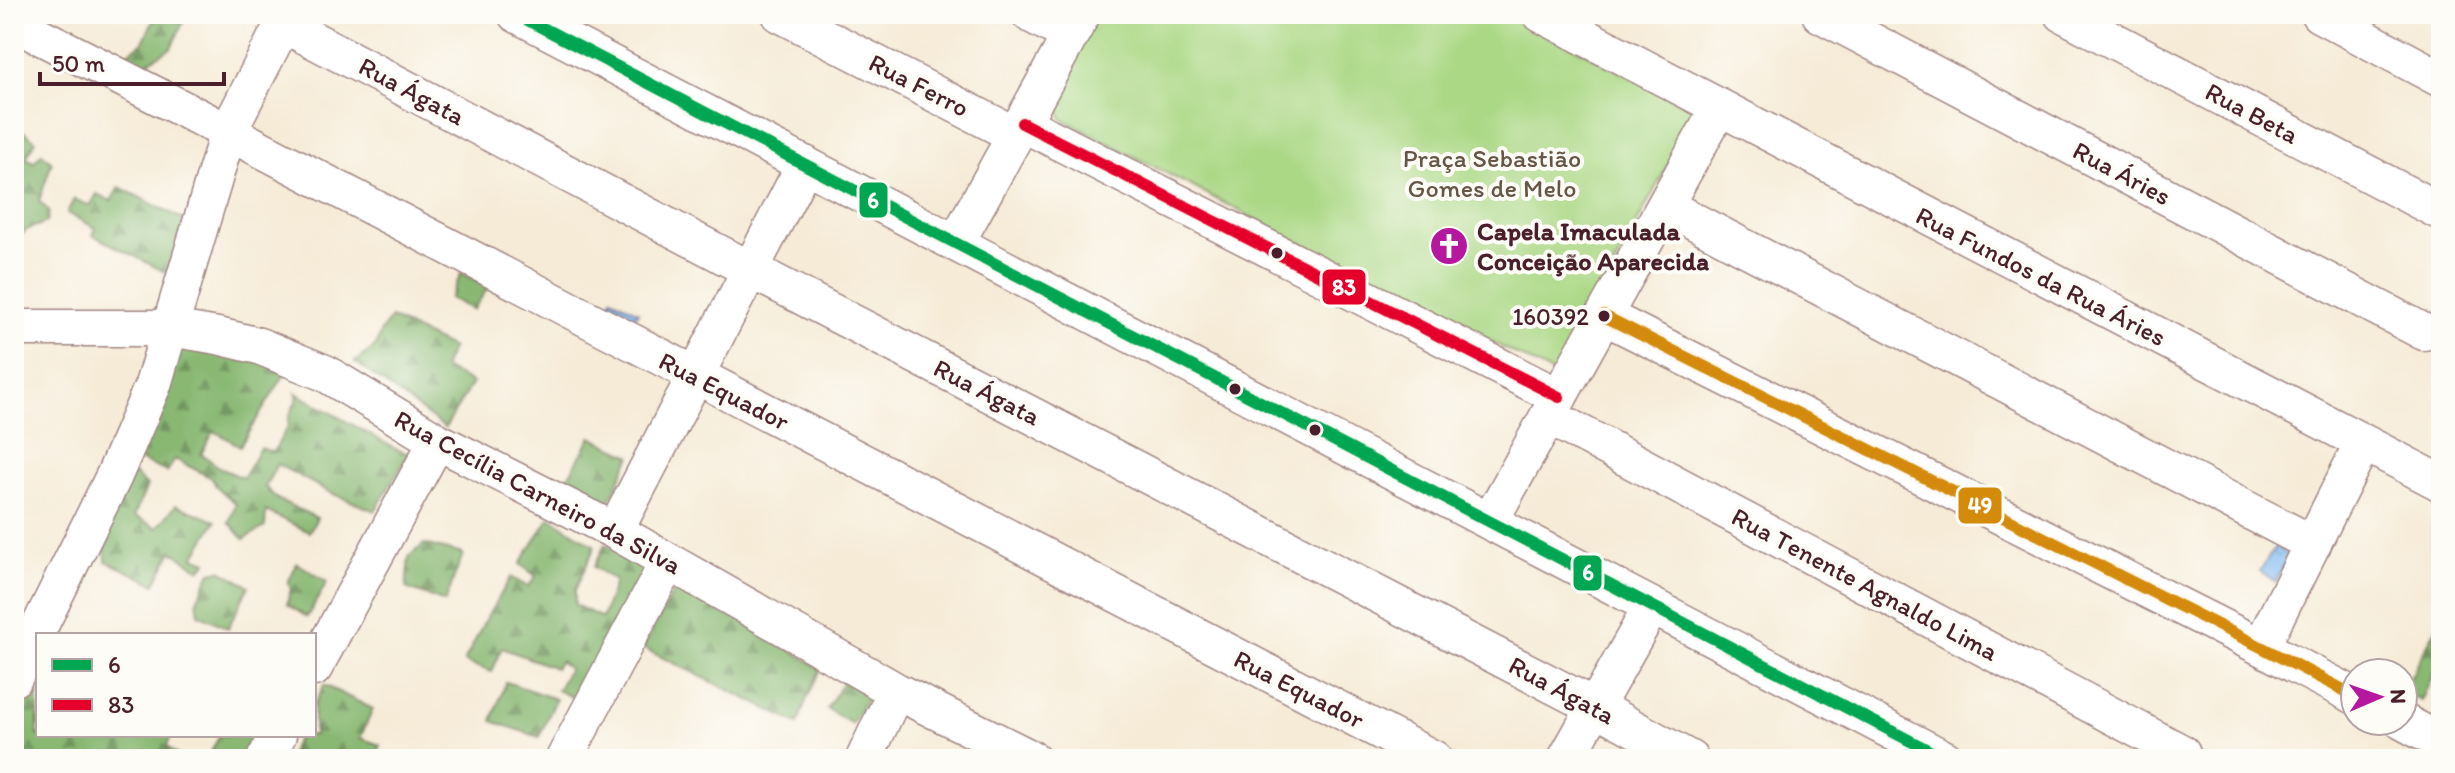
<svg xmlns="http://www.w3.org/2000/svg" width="2455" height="773" font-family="Itim,sans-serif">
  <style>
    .green { fill: #abd885; stroke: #7a7c58; stroke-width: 2 }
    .forest { fill: url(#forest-firs); stroke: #696c4e; stroke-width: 2 }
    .water { fill: url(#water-ripples); stroke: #666d8f; stroke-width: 2 }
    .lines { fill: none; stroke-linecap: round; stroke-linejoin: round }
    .minor-casing { stroke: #a08581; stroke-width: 39 }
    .minor { stroke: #fff; stroke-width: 36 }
    .bus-1-casing { stroke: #fdfcf7; stroke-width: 18 }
    .bus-2-casing { stroke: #fdfcf7; stroke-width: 18 }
    .bus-3-casing { stroke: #fdfcf7; stroke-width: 18 }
    .bus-1 { stroke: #00a651; stroke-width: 12 }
    .bus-2 { stroke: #e4002b; stroke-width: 12 }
    .bus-3 { stroke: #d48b09; stroke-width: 12 }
    .bus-dot { fill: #4a1f2b; stroke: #fdfcf7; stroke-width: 3 }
    .labels { text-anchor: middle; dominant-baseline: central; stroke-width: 8; stroke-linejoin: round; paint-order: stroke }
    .bus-label { font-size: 24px; fill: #4a1f2b; stroke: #fdfcf7; text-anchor: end }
    .street-label { font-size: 26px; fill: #4a1f2b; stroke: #fdfcf7 }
    .park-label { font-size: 26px; fill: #675646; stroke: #fdfcf7 }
    .poi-label { font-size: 26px; font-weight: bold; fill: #4a1f2b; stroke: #fdfcf7; text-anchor: start }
    .line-badge { stroke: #fdfcf7; stroke-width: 3 }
    .badge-label { font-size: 22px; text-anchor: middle; font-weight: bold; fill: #fff }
  </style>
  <defs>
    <pattern id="forest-firs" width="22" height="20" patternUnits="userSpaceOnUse" patternTransform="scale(2)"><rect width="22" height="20" fill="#88b872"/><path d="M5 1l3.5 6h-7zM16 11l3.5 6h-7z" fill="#71955e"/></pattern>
    <pattern id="water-ripples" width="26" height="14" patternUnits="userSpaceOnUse" patternTransform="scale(2)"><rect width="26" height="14" fill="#81bbf3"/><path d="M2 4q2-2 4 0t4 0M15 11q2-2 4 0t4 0" fill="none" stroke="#71a0d0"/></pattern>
  </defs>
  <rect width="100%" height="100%" fill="#fdfcf7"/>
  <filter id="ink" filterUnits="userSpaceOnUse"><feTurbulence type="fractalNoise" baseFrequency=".0125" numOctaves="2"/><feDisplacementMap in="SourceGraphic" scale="16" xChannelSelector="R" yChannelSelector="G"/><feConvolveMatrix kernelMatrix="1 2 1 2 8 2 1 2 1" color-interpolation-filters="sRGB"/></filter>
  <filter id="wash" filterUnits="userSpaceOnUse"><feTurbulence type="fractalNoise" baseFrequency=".006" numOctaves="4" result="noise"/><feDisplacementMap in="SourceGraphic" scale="32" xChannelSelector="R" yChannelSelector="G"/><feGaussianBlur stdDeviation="1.8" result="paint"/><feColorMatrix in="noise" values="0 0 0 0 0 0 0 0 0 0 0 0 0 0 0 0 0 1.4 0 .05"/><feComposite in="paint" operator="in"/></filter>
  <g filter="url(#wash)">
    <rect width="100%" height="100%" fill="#f6ebd7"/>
    <path class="green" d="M1095,14H1510L1697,110L1556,375L1062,119L1055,88Z"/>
    <path class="forest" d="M156,15L183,23L171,48L151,60L141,70L122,58L143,42Z
      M14,124L36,141L26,158L34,162L42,153L52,162L39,201L49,211L47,222L26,230L14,244Z
      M119,187L194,225L169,274L93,235L96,228L67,213L74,199L90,206L97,194L111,201Z
      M461,273L489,286L473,310L450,298Z
      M391,318L452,348L443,368L472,383L445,428L355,362L376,346L381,331Z
      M180,340L294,368L283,377L240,446L214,431L201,454L222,469L243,478L260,448L273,452L288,427L289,417L298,397L296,393L396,449L409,454L375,511L331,493L277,464L265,487L277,499L317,518L309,532L266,511L265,527L244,539L229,522L236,504L216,486L212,478L175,459L167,472L141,461L147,437Z
      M591,437L631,456L608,504L565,483Z
      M127,467L147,486L134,516L157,528L176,505L216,521L194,557L207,562L200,570L172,551L155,584L106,561L104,535Z
      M550,517L595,546L575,590V605L602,618L615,581L594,567L605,544L649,567L582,702L557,690L569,669L560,661L555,668L502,648L492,672L464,662L487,617L511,577L528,587L536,576L520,564Z
      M424,544L463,554L445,602L406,588L409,557Z
      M297,563L327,582L307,617L287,604L291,589L288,583Z
      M221,570L249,586L228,628L199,614L197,600L211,572Z
      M680,579L821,669L807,698L798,724L643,648Z
      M2441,619V658L2421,701L2403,692Z
      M38,644V735H171L167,747L182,759H14V694Z
      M848,673L874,687L852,724L827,709Z
      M506,682L556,699L539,737L492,721Z
      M324,685L373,709L360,738L380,745L377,756L381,759H287L299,735H314V705Z
      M220,735H265L252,759H207Z"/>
    <path class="water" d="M612,298L638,312L632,323L606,310Z
      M2276,546L2288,555L2276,582L2260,571Z"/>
  </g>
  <g filter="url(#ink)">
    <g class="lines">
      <g class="minor-casing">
        <path id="minor" d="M516,14L1945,759
          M780,14L1015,135
          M1030,14L1070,35
          M1541,14L2441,483
          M1820,14L2424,332
          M2063,14L2441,212
          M2319,14L2441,79
          M14,23L228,132L1434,759
          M283,24L749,269L1595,707L1690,759
          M1022,123L1559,397
          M1665,206L2313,544
          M956,243L1082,14
          M1604,316L2261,647L2355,696
          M14,328H170L218,336L259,346L325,373L437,441L615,531L896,691L1032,759
          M1548,416L2182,753
          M1490,521L1719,108
          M615,531L805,164
          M2261,647L2363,443
          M314,668L437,441
          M14,678L114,476L153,385L228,132L288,14
          M2402,721L2441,742
          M265,759L278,735
          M564,759L668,562
          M864,759L896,691
          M1566,759L1652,606"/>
      </g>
      <use href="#minor" class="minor"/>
      <g class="bus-1-casing">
        <path id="bus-1" d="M516,14L1945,759"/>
      </g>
      <g class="bus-2-casing">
        <path id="bus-2" d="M1022,123L1559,397"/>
      </g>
      <g class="bus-3-casing">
        <path id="bus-3" d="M1604,316L2261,647L2355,696"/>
      </g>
      <use href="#bus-1" class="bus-1"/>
      <use href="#bus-2" class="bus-2"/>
      <use href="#bus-3" class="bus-3"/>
    </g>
  </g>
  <defs>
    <g id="church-disc" transform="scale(2)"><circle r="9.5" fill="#b5179e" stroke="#fdfcf7"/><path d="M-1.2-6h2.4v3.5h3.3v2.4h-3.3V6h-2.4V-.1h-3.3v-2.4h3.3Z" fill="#fff"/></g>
  </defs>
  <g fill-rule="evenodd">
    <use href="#church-disc" x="1449" y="246"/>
  </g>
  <g class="bus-dot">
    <circle cx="1277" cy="253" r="7"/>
    <circle cx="1604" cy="316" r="7"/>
    <circle cx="1235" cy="389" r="7"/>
    <circle cx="1315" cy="430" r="7"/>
  </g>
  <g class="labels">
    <g class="bus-label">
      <text x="1589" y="316">160392</text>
    </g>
    <g class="street-label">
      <text transform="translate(919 85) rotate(27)">Rua Ferro</text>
      <text transform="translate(412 91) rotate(28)">Rua Ágata</text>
      <text transform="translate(2252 113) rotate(28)">Rua Beta</text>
      <text transform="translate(2122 173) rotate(28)">Rua Áries</text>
      <text transform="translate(2041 276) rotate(27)">Rua Fundos da Rua Áries</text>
      <text transform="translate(724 391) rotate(27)">Rua Equador</text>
      <text transform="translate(987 392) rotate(27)">Rua Ágata</text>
      <text transform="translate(538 492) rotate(28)">Rua Cecília Carneiro da Silva</text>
      <text transform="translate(1865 584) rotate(28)">Rua Tenente Agnaldo Lima</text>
      <text transform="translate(1299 689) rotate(27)">Rua Equador</text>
      <text transform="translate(1562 690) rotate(28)">Rua Ágata</text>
    </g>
    <g class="park-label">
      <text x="1492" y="158">Praça Sebastião<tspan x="1492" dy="30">Gomes de Melo</tspan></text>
    </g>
    <g class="poi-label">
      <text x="1477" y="231">Capela Imaculada<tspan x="1477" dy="30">Conceição Aparecida</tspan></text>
    </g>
  </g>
  <g class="line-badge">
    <rect x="858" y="181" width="31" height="38" rx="8" fill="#00a651"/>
    <rect x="1321" y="268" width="46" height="38" rx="8" fill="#e4002b"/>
    <rect x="1957" y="486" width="46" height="39" rx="8" fill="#d48b09"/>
    <rect x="1572" y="554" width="31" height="38" rx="8" fill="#00a651"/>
  </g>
  <g class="badge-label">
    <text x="873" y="208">6</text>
    <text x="1344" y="295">83</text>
    <text x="1980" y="513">49</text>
    <text x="1588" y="580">6</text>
  </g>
  <rect width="2455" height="773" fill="none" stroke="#fdfcf7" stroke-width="48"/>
  <rect x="36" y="633" width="280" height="104" fill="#fdfcf7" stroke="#b5a4a5" stroke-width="2"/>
  <rect x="52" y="659" width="40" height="12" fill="#00a651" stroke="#b5a4a5" stroke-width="2"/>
  <text x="108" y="673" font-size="24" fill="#4a1f2b">6</text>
  <rect x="52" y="699" width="40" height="12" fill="#e4002b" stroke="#b5a4a5" stroke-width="2"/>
  <text x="108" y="713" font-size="24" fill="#4a1f2b">83</text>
  <g transform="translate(2379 697) rotate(88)"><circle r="38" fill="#fdfcf7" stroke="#b5a4a5" stroke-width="2"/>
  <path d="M0-6L14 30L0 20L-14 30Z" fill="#b5179e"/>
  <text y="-12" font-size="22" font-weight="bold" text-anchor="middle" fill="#4a1f2b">N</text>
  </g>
  <path d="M40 72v12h184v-12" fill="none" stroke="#4a1f2b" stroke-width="4"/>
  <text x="52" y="72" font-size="24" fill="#4a1f2b" stroke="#fdfcf7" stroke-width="6" paint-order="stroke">50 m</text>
</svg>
